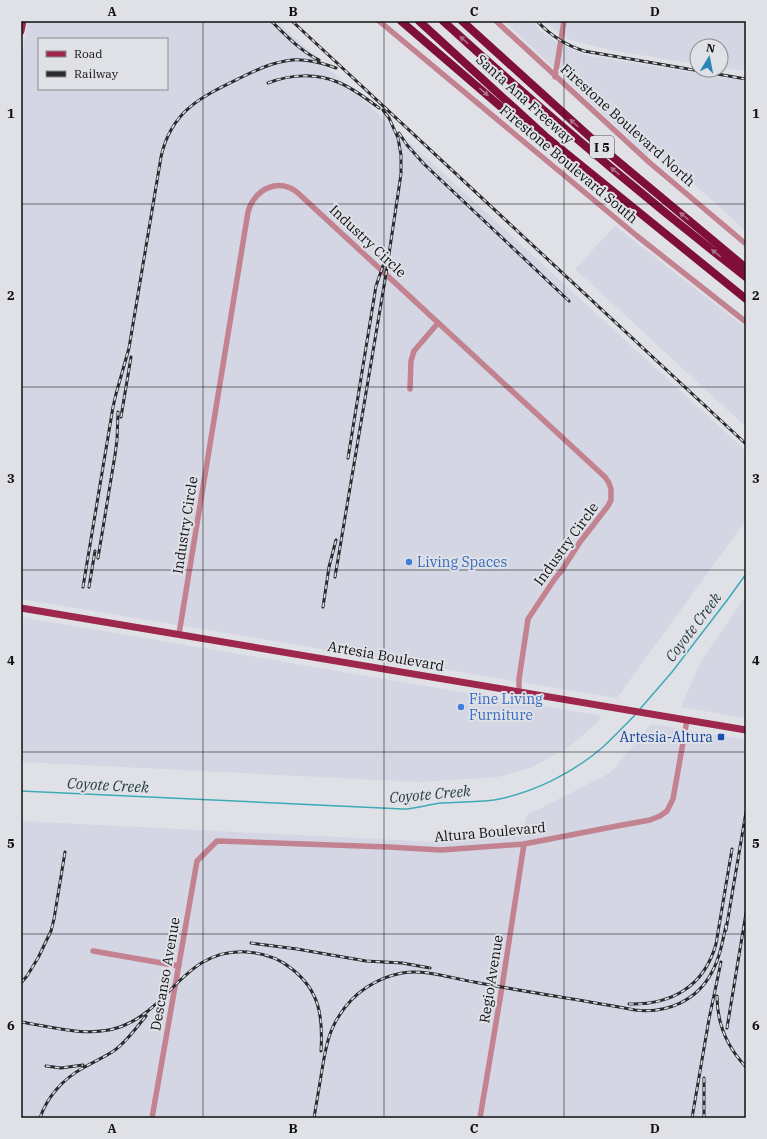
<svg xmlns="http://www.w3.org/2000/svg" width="767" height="1139" font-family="'IBM Plex Serif',serif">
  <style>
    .built { fill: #d4d6e3; fill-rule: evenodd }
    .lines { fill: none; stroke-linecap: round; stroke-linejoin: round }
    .stream { stroke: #3daab6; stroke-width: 1.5 }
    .minor { stroke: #c3828f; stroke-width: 5.5 }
    .major { stroke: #9d274d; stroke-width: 7 }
    .highway { stroke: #7f0f39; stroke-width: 8 }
    .rail-casing { stroke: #2a2b2e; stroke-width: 3 }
    .rail { stroke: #e0e1e7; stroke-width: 1.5; stroke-dasharray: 4.5; stroke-linecap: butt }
    .oneway { fill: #ab6e87 }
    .grid { fill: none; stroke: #0f1012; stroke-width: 1; stroke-opacity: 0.55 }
    .shop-dot { fill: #3f7fe0; stroke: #e0e1e7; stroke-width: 1.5 }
    .transit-dot { fill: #1a4fb4; stroke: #e0e1e7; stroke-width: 1.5 }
    .labels { text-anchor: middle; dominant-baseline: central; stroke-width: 4; stroke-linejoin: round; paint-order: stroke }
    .shield { fill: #e0e1e7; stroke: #4e4f52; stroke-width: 1 }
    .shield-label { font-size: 13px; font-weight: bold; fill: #0f1012 }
    .street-label { font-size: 14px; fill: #0f1012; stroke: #e0e1e7 }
    .shop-label { font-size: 14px; fill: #366cbe; stroke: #e0e1e7; text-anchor: start }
    .transit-label { font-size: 14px; fill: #164399; stroke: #e0e1e7; text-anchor: end }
    .water-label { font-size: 15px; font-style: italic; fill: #263f42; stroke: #e0e1e7 }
    .neatline { fill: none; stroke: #0f1012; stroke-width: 1.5 }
    .grid-label { font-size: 13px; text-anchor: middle; font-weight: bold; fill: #0f1012 }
  </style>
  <rect width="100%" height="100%" fill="#e0e1e7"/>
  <path class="built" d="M28,21H277L746,451V520L617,698L21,599V59ZM39,39H167V89H39Z
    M504,21H533L541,31L552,39L568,48L585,55L746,81V231L655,149L649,147L648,156Z
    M545,21H746V71L721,67V46H697V64L615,51L581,43L569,39L547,24Z
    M615,226L746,328V427L575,269Z
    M746,596V718L681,707L701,661Z
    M21,617L602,716L595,725L566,749L530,768L498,777L420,782L21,762Z
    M651,724L746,740V1118H21V821L436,842L522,833L527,815L610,773Z"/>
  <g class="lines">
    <path class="stream" d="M640,709L672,672L728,599L746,574
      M21,791L403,809C416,809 429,804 442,803C459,802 477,802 494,800C533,793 573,773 603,747C614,737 624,726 635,715"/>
    <path class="minor" d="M379,21L637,236L746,322
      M496,21L650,163L746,244
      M555,77L564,21
      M410,389L411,361L414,351L438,323
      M179,634L248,212C254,189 280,176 299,194L605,477L609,483L611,489V500L608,506L580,542L562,570L554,580L528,619L519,679V692
      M93,951L179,966
      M152,1118L197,861L217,841L389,847L441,850L524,844L617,826L650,820L660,816L667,811L673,799L687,720
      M480,1118L502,987L524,844"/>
    <path class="major" d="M21,31L23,21
      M21,608L746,730"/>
    <path class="highway" d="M401,21L522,125L537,132
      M419,21L545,136L746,299
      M443,21C541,110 642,196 746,277
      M462,21L601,147L746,268"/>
    <g class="rail-casing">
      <path id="rail" d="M271,21C286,35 300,51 319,60
        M292,21L746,444
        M537,21C550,35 565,45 584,51L746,79
        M268,83C291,74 317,73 340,83C354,89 367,99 379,108
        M399,133L407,145L424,164L569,301
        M121,417L131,357
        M348,458L376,286L384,263
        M98,558L115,455L117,440L118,412
        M335,577L386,274L401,174V155L398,138L389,118L383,110
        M83,587L113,407L116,394L129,348L161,157C171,111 201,97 240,78C256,70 273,62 292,60C308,59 322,63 336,68
        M89,587L95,551
        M323,607L329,567L336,540
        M726,930L746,812
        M251,943L297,949L366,961L402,963L430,968
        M21,983L27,976L38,958L51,931L54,919L65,852
        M717,996C717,1023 727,1047 746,1067
        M629,1004C671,1005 704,987 716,944L732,849
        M21,1022C53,1027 88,1038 120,1027C171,1009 184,948 247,952C263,953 279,958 292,969C320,991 323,1017 321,1051
        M727,1028L746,913
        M46,1066L61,1068L83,1065
        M704,1078V1118
        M40,1118C47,1097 63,1079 83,1068C93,1062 105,1057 115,1050C127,1041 136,1028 146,1016
        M314,1118C317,1100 320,1082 323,1064C326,1047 329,1031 339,1016C353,993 376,978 402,973C426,969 450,978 474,982C527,992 581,1000 635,1010C666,1014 697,1001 712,972C720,957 723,940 726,925
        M692,1118L709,1019L721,962"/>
    </g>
    <use href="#rail" class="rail"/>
  </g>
  <defs><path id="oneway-solid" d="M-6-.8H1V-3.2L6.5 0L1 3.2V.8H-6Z"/></defs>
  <g class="oneway">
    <use href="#oneway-solid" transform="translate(464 40) rotate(-138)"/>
    <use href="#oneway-solid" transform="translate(484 92) rotate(41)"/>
    <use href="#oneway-solid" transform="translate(574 123) rotate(-138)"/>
    <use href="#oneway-solid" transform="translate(615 171) rotate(-140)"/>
    <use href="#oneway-solid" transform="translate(684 216) rotate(-140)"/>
    <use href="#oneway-solid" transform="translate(716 253) rotate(-141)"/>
  </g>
  <path class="grid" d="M203,21V1118M384,21V1118M564,21V1118M21,204H746M21,387H746M21,570H746M21,752H746M21,934H746"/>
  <g class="shop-dot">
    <circle cx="409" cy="562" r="4"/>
    <circle cx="461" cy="707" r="4"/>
  </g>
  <rect class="transit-dot" x="717" y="733" width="8" height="8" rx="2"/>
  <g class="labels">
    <rect class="shield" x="590" y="136" width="24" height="22" rx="3"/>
    <g class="shield-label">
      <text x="602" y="147">I 5</text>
    </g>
    <g class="street-label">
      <text transform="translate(525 99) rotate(42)">Santa Ana Freeway</text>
      <text transform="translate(628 125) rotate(42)">Firestone Boulevard North</text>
      <text transform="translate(569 164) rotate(40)">Firestone Boulevard South</text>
      <text transform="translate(368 241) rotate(43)">Industry Circle</text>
      <text transform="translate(185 525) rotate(-81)">Industry Circle</text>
      <text transform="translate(566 544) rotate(-54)">Industry Circle</text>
      <text transform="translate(386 656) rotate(10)">Artesia Boulevard</text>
      <text transform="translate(490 832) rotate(-5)">Altura Boulevard</text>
      <text transform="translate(165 974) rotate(-80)">Descanso Avenue</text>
      <text transform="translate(491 979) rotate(-81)">Regio Avenue</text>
    </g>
    <g class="shop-label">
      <text x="417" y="562">Living Spaces</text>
      <text x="469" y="699">Fine Living<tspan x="469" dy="16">Furniture</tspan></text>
    </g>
    <g class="transit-label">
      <text x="713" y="737">Artesia-Altura</text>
    </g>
    <g class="water-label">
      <text transform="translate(693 627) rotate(-53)">Coyote Creek</text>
      <text transform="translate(108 785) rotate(3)">Coyote Creek</text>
      <text transform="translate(430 794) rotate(-5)">Coyote Creek</text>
    </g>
  </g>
  <rect width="767" height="1139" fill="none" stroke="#e0e1e7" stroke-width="44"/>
  <rect x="38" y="38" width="130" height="52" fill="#e0e1e7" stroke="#8c8d92"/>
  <rect x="46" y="51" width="20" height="6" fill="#9d274d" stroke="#8c8d92"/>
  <text x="74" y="58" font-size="12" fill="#0f1012">Road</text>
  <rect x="46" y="71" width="20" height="6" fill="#2a2b2e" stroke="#8c8d92"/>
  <text x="74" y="78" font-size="12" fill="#0f1012">Railway</text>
  <g transform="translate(709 58) rotate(10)"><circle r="19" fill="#e0e1e7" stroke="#8c8d92"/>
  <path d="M0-3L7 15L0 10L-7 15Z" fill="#2c86b4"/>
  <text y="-6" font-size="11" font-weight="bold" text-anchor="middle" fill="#0f1012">N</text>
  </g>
  <rect x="22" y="22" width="723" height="1095" class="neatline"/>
  <g class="grid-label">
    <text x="112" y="16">A</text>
    <text x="293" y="16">B</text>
    <text x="474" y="16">C</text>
    <text x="655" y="16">D</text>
    <text x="11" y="118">1</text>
    <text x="756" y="118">1</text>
    <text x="11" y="300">2</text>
    <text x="756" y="300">2</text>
    <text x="11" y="483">3</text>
    <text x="756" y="483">3</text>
    <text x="11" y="665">4</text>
    <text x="756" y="665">4</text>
    <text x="11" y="848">5</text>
    <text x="756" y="848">5</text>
    <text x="11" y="1030">6</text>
    <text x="756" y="1030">6</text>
    <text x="112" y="1133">A</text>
    <text x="293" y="1133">B</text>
    <text x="474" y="1133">C</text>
    <text x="655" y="1133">D</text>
  </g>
</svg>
